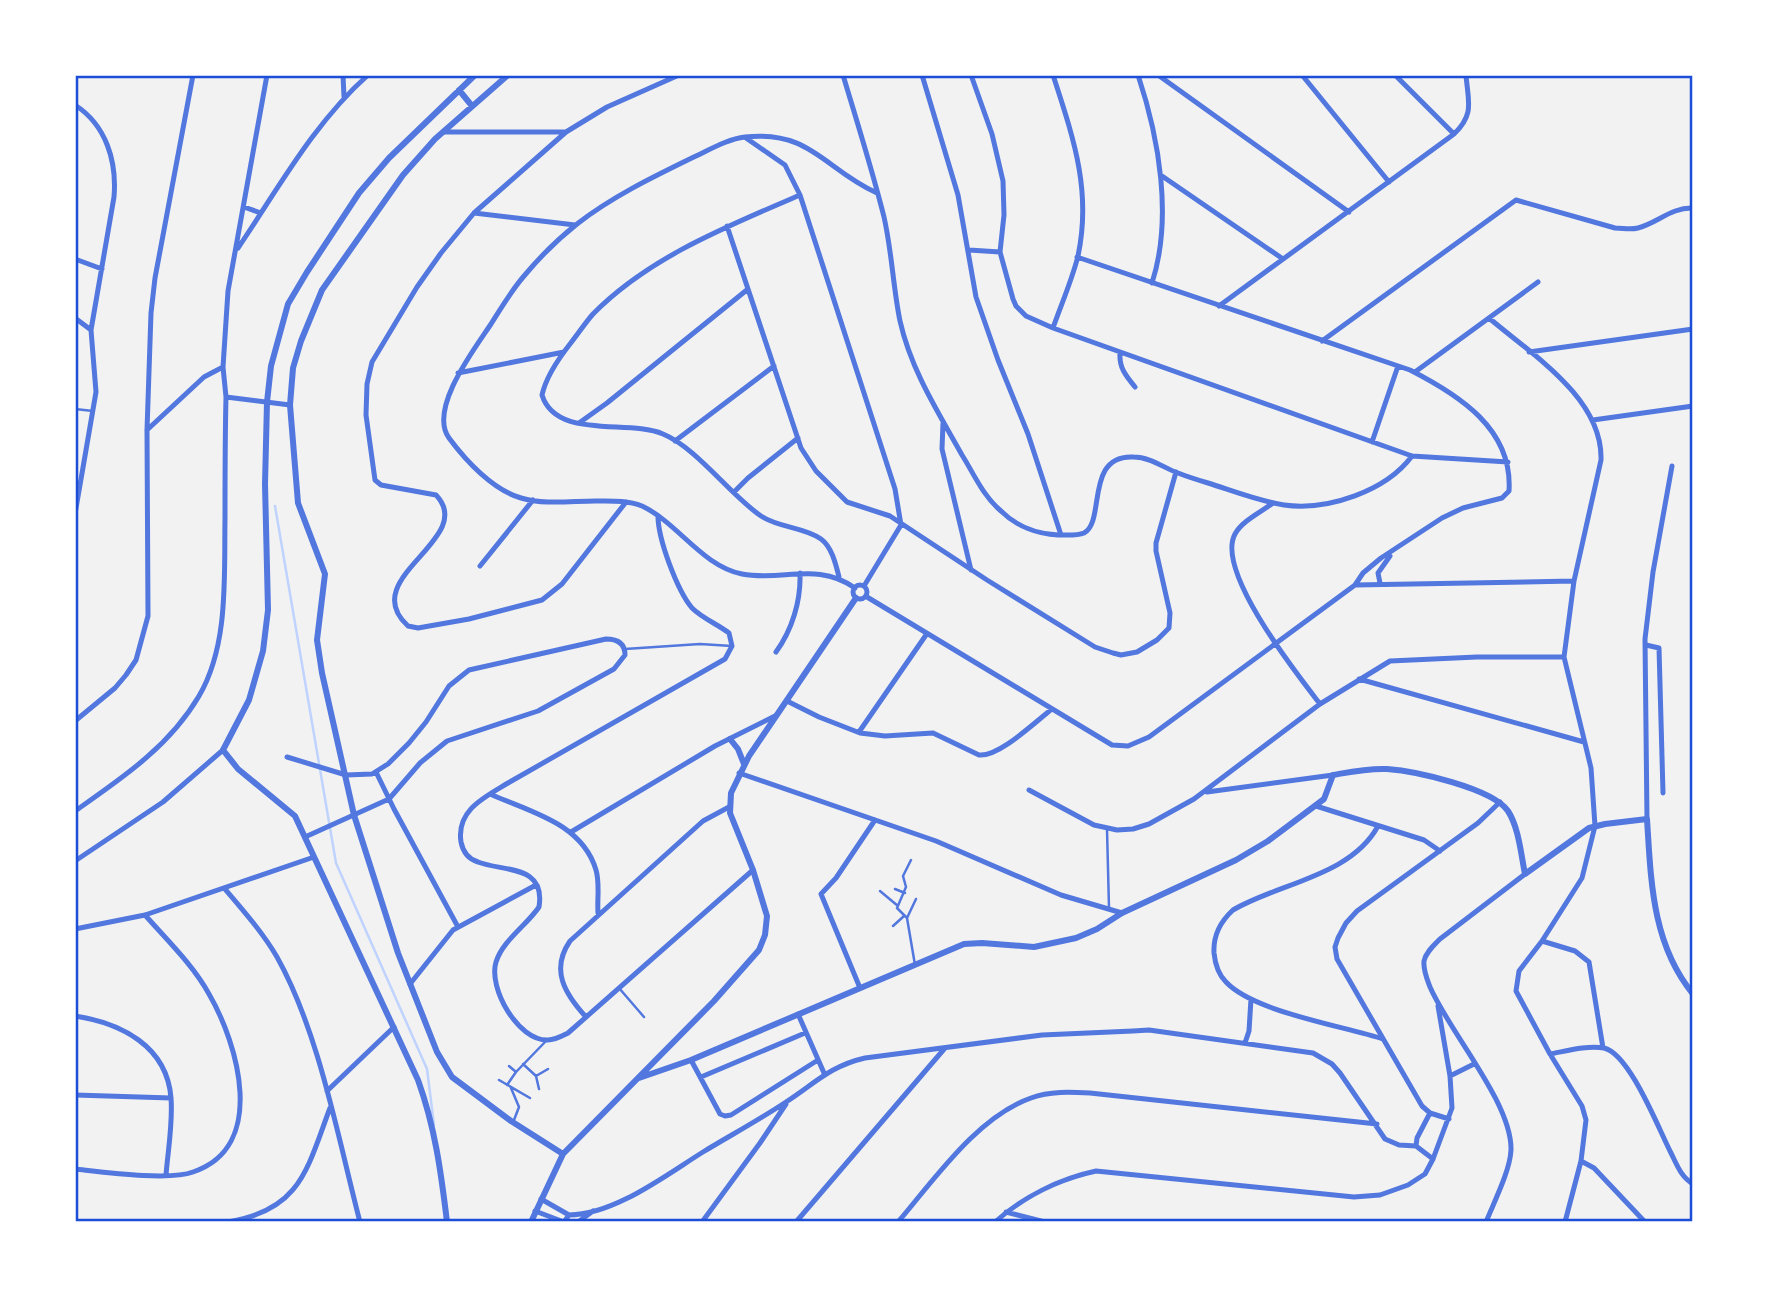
<svg xmlns="http://www.w3.org/2000/svg" width="1768" height="1297" font-family="'Roboto Condensed',sans-serif">
  <style>
    .lines { fill: none; stroke-linecap: round; stroke-linejoin: round }
    .stream { stroke: #bfd3fe; stroke-width: 2.5 }
    .service { stroke: #5277de; stroke-width: 2.5 }
    .minor { stroke: #5277de; stroke-width: 5 }
    .tertiary { stroke: #5277de; stroke-width: 6 }
    .neatline { fill: none; stroke: #1d4ed8; stroke-width: 2.5 }
  </style>
  <rect width="100%" height="100%" fill="#f2f2f2"/>
  <g class="lines">
    <path class="stream" d="M275,506L336,863L427,1069L434,1125"/>
    <path class="service" d="M75,409L93,411
      M625,649L700,644L732,646
      M1107,829L1109,908
      M911,860L903,876L906,887L897,908L907,918L915,965
      M895,889L905,893
      M880,891L898,906
      M907,918L916,899
      M893,926L904,916
      M619,988L644,1017
      M523,1064L536,1076L539,1089
      M509,1066L516,1072
      M536,1076L548,1069
      M499,1080L530,1098
      M507,1085L516,1072L546,1041
      M511,1088L519,1107L514,1120"/>
    <path class="minor" d="M343,75L344,97
      M843,75C857,122 872,169 884,217C892,252 893,287 900,321C911,370 938,412 962,455C974,474 983,496 1001,511C1016,526 1037,534 1058,535C1066,535 1077,536 1084,533C1106,522 1084,454 1134,457C1150,457 1164,468 1178,473C1188,477 1198,480 1208,483C1233,491 1258,501 1284,505C1328,511 1386,491 1412,456
      M922,75L958,195L976,297L998,360L1028,434L1061,535
      M971,75L992,134L1003,181L1004,215L1000,252L1013,299L1016,306L1026,316L1053,328L1412,456L1508,462
      M1138,75C1159,138 1173,218 1152,283
      M1158,75L1349,212
      M1302,75L1389,182
      M1395,75L1454,134
      M75,105C106,125 117,161 114,197L91,330L96,392L75,514
      M443,132H566
      M746,138L785,165L800,195L895,489L901,525L864,586
      M1162,176L1283,259
      M800,195C728,226 649,257 593,314C585,323 578,334 570,344C559,358 546,377 542,395C556,440 628,419 663,434C697,448 730,495 761,516C779,528 804,527 821,539C832,547 836,565 839,577
      M244,207L261,213
      M474,213L575,225
      M727,226L801,448L816,471L847,502L890,516L987,580L1095,647L1113,653L1121,655L1137,652L1157,640L1169,628L1170,613L1156,551V543L1176,472
      M238,248C278,189 314,123 368,75
      M969,250L1000,252
      M75,259L102,269
      M1219,306L1454,134C1475,114 1468,101 1466,75
      M75,318L91,330
      M1489,318C1531,354 1603,398 1601,460L1574,581L1564,657L1591,768L1595,826L1582,878L1542,941L1519,971L1516,991L1550,1054L1582,1106L1586,1120L1581,1161L1565,1222
      M1053,328C1061,305 1072,280 1078,256C1092,190 1073,137 1053,75
      M1322,341L1516,200L1615,228C1623,228 1630,230 1638,228C1657,223 1672,207 1693,208
      M1529,352L1693,329
      M1120,353C1119,368 1126,376 1135,387
      M1415,372L1538,282
      M458,373L564,352
      M226,397L290,405
      M1593,420L1693,406
      M579,423L607,403L748,289
      M943,423L942,449L971,570
      M147,430L204,377L223,367
      M675,441L774,366
      M1372,442L1398,366
      M734,492L748,478L798,438
      M626,502L562,584L542,600L469,619L418,628L408,626C355,578 478,539 436,495L381,485L375,480L366,415L367,384L372,362L417,287L441,253L474,213L566,132L607,107L679,75
      M1273,503C1261,512 1242,521 1235,534C1215,571 1297,674 1320,704
      M658,516C658,539 677,590 692,608C702,618 717,624 729,633L732,646L725,659L508,783C485,797 456,810 461,842C463,852 468,859 478,862C503,872 546,864 539,907C527,925 503,940 496,962C488,988 518,1041 548,1040C555,1040 562,1036 568,1033L753,870
      M480,566L533,500
      M1380,583L1378,573L1390,556
      M853 592a7 7 0 1 1 14 0a7 7 0 1 1-14 0Z
      M1355,585L1574,581
      M855,588C817,561 782,582 742,574C702,566 678,523 642,506C627,500 611,501 595,501C572,501 544,505 521,498C493,490 466,461 449,438C428,409 475,348 491,324C501,308 511,291 524,276C539,258 558,239 577,224C613,196 655,176 696,156C711,149 728,139 745,137C811,130 824,169 877,193
      M867,597L1112,745L1128,746L1149,737L1355,585L1363,573L1381,558L1442,518L1463,508L1502,498L1509,491C1513,429 1459,395 1410,370L1077,257
      M1646,645L1659,648L1663,793
      M776,652C792,630 801,601 800,573
      M1359,679L1584,742
      M787,701L819,717L860,733L885,736L933,733L979,755C999,757 1035,722 1052,709
      M75,721L115,688L126,675L136,660L148,616L147,430L151,313L155,278L193,75
      M859,732L926,635
      M287,757L346,775L372,774L388,764L409,743L426,722L449,686L469,670L606,639C617,639 625,643 625,655L614,669L538,711L447,741L420,763L389,799L305,837
      M376,772L394,809L458,927
      M739,773L936,841L1061,895L1122,913
      M1029,790L1094,825L1117,830L1133,829L1149,824L1194,799L1320,704L1390,661L1477,657H1564
      M1207,792L1333,775
      M490,794C530,812 582,823 596,870C600,883 597,899 598,913
      M1316,806L1424,840L1440,851
      M75,811C122,778 169,747 199,696C229,645 224,576 225,519C225,478 225,438 226,397L223,367L228,291L267,75
      M1647,819L1645,639L1653,572L1672,466
      M1378,826C1351,876 1279,883 1233,910C1221,921 1213,935 1214,953C1215,963 1219,975 1226,982C1254,1012 1343,1026 1383,1039
      M571,832L715,746L777,715
      M75,861L163,802L223,750
      M225,889C243,910 263,933 277,957C319,1032 338,1138 360,1222
      M75,929L145,915L314,857
      M1542,941L1575,951L1589,962L1603,1048
      M410,984L453,930L536,885
      M860,988L821,894L836,878L875,820
      M798,1014L824,1073
      M75,1016C121,1023 167,1046 171,1098C173,1123 168,1150 166,1175
      M586,1017C565,994 550,970 570,941L703,821L729,807
      M1245,1043L1249,1031L1251,999
      M1550,1054C1566,1051 1588,1045 1604,1048C1630,1054 1659,1130 1671,1153C1677,1165 1681,1177 1693,1184
      M691,1060L720,1114L725,1116L731,1115L818,1060
      M1450,1076L1474,1064
      M701,1077L805,1033
      M327,1091L394,1027
      M75,1095L171,1098
      M1449,1119L1430,1113L1422,1106L1337,959L1335,947L1338,938L1346,923L1357,911L1478,823L1500,802
      M1416,1146L1417,1138L1430,1113
      M1416,1146L1433,1159
      M1581,1161L1594,1168L1645,1222
      M75,1169C103,1172 169,1181 193,1172C268,1147 238,1044 209,994C193,965 167,940 145,915
      M541,1199L569,1215
      M535,1211L564,1222
      M1006,1212L1045,1222
      M228,1222C301,1210 307,1169 330,1108
      M564,1222L569,1215C614,1215 666,1175 703,1152C731,1135 759,1120 786,1102C814,1084 830,1066 865,1058L1042,1035L1133,1031L1149,1030L1313,1053L1332,1064L1340,1073L1385,1139L1399,1145L1416,1146
      M578,1222L593,1211
      M702,1222L760,1143L786,1104
      M796,1222L945,1048
      M898,1222C934,1180 977,1117 1031,1098C1050,1091 1070,1092 1090,1093L1377,1124
      M995,1222C1023,1197 1059,1179 1096,1171L1354,1197L1380,1195L1408,1185L1425,1174L1433,1159L1452,1108L1450,1076L1438,1006
      M1486,1222C1494,1202 1510,1171 1511,1150C1512,1103 1450,1033 1430,987C1427,979 1423,970 1424,961C1426,952 1434,945 1440,939L1525,874"/>
    <path class="tertiary" d="M508,75L435,139L403,175L322,290L301,341L293,368L290,405L298,503L325,574L317,640L322,673L354,815L398,953L437,1052L452,1077L511,1121L563,1154
      M459,90L472,106
      M730,739L738,749L744,764
      M639,1078L691,1060L964,944L982,943L1034,947L1076,938L1097,929L1122,913L1236,860L1268,841L1324,799L1333,775C1350,772 1369,768 1387,769C1415,771 1492,788 1508,811C1519,828 1521,855 1525,874L1589,828L1605,824L1647,819C1651,881 1652,944 1693,994
      M447,1222C441,1172 435,1127 418,1080L295,816L238,769L223,750L249,700L263,651L268,610L265,484L267,402L271,366L288,304L307,272L359,193L389,158L475,75
      M531,1222L563,1154L714,1001L759,950L765,935L767,916L753,870L730,813L731,793L749,756L856,598"/>
  </g>
  <rect width="1768" height="1297" fill="none" stroke="#ffffff" stroke-width="154"/>
  <rect x="77" y="77" width="1614" height="1143" class="neatline"/>
</svg>
